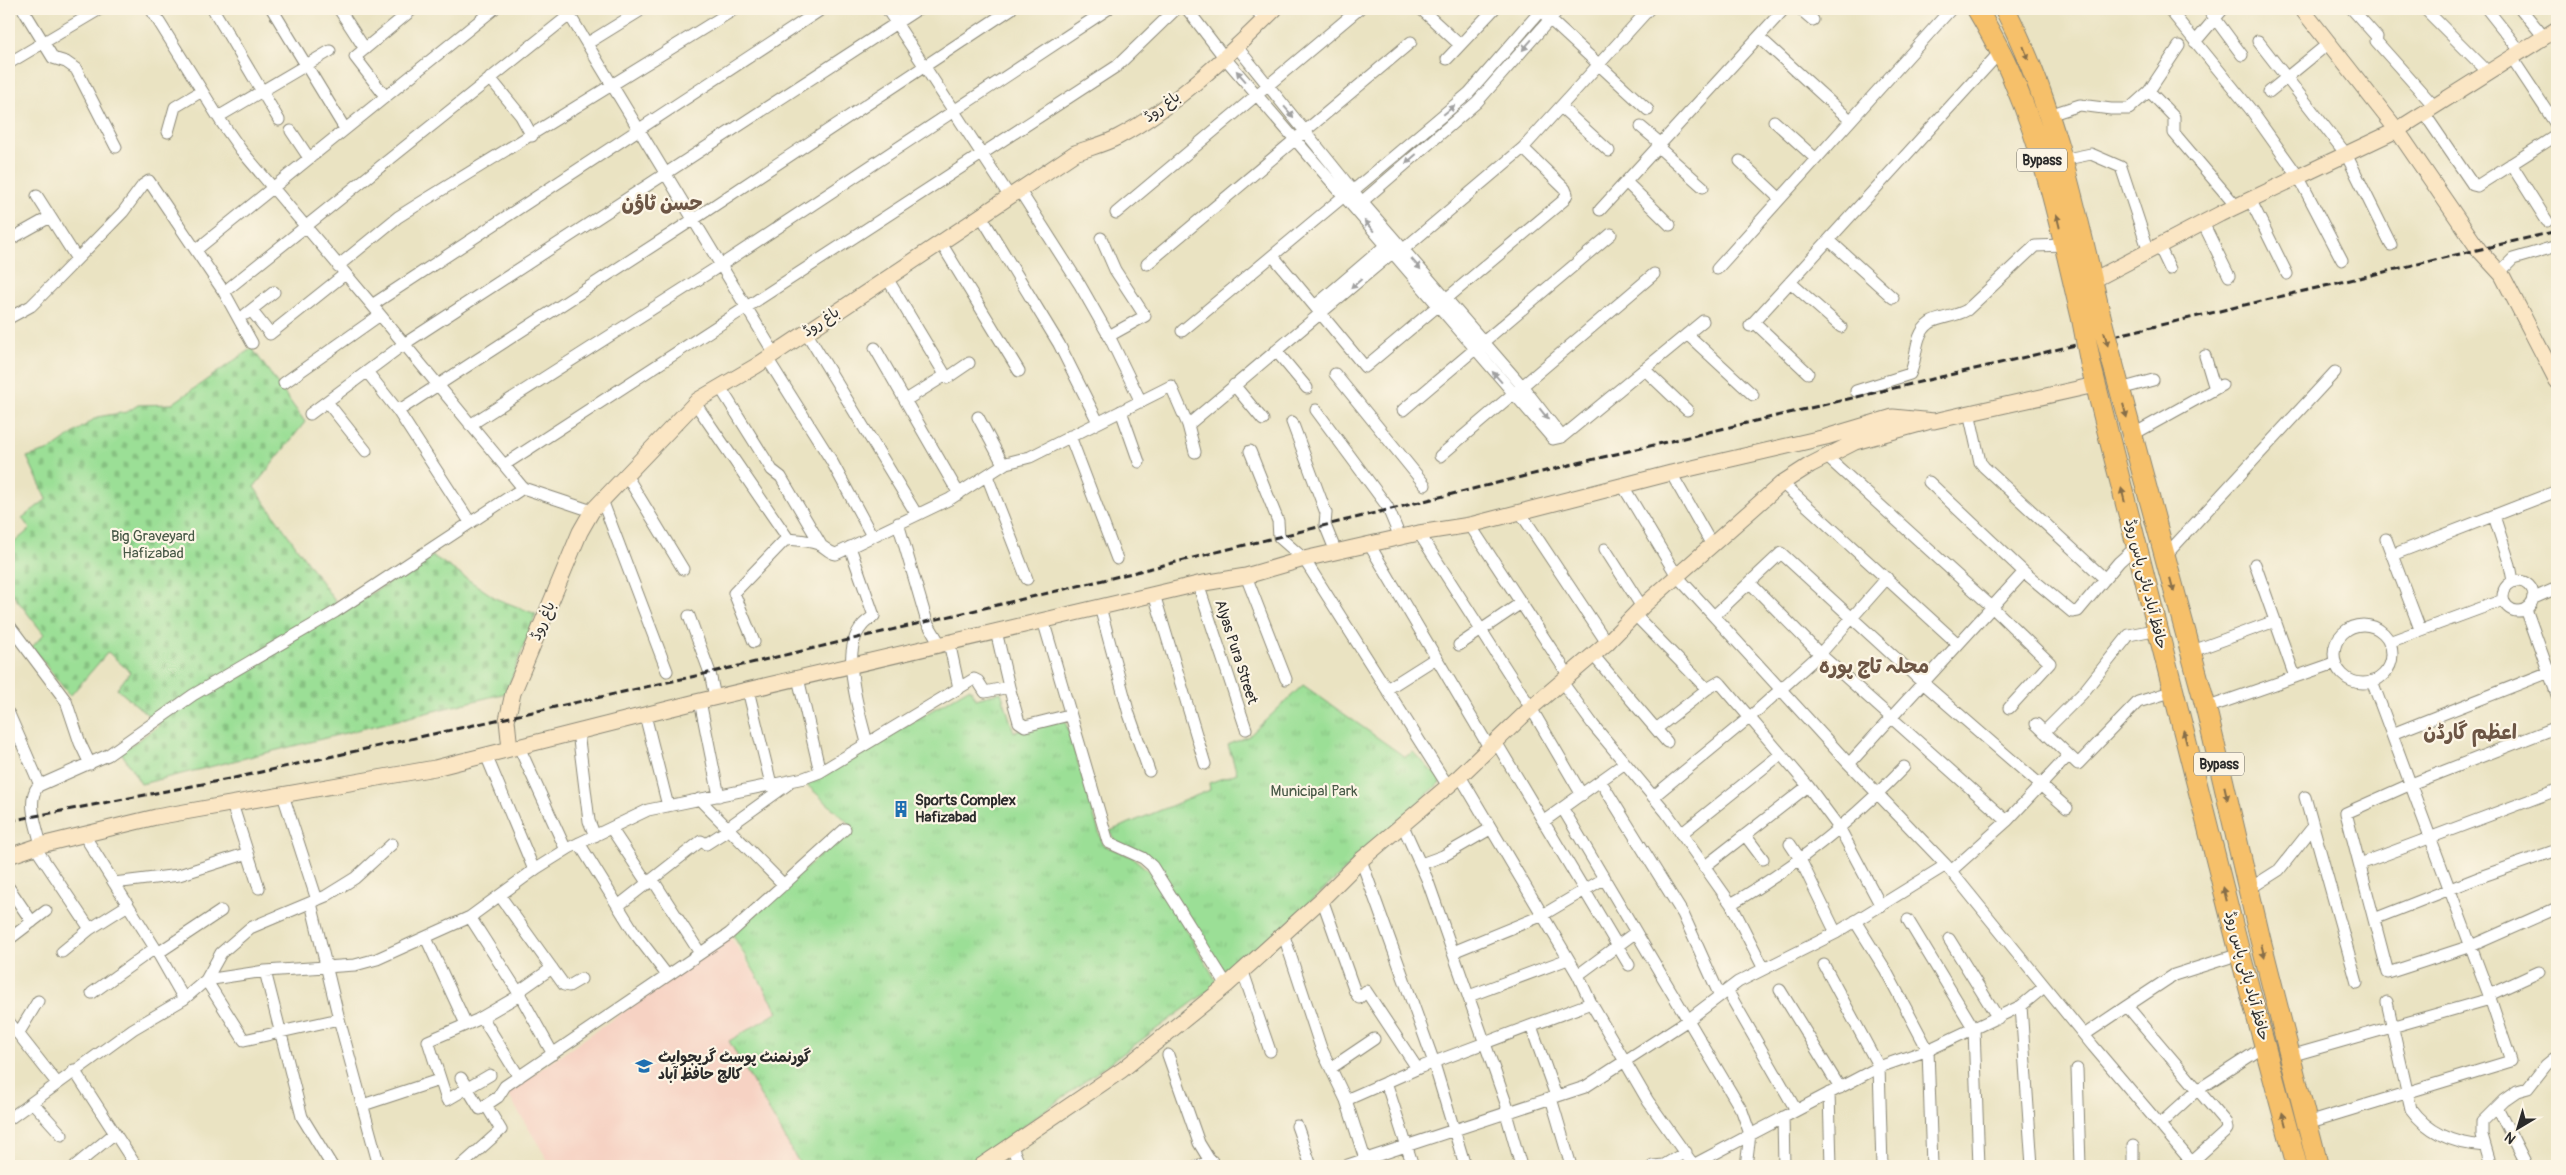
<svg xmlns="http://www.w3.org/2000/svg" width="2566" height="1175" font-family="Pangolin,'Playpen Sans Arabic',sans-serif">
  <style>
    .built { fill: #f6d2c3 }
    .cemetery { fill: url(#cemetery-stones); stroke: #638560 }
    .park { fill: url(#park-tufts); stroke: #638560 }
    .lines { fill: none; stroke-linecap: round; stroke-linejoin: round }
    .street-casing { stroke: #8a8776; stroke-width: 13 }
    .secondary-casing { stroke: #8a8776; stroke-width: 17 }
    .highway-casing { stroke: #8a8776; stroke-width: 22 }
    .street { stroke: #fff; stroke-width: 11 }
    .secondary { stroke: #fbe6c4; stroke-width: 15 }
    .highway { stroke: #f6c06b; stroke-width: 20 }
    .rail { stroke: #2b2b2b; stroke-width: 3; stroke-dasharray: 8 4; stroke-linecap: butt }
    .highway-bridge-casing { stroke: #8a8776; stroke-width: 22; stroke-linecap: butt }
    .highway-bridge { stroke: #f6c06b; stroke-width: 20 }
    .oneway { fill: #a0a0a0 }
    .oneway2 { fill: #866e48 }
    .labels { text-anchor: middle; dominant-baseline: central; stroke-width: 4.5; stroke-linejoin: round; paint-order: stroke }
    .shield { fill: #fcf5e5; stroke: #6a6863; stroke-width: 1 }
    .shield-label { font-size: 14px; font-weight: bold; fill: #2b2b2b }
    .street-label { font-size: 15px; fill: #2b2b2b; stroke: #fcf5e5 }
    .park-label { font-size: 15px; fill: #475846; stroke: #fcf5e5 }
    .poi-label { font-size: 15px; font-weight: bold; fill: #2b2b2b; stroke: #fcf5e5; text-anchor: start }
    .district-label { font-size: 20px; font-weight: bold; fill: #6d5645; stroke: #fcf5e5 }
  </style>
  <defs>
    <pattern id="cemetery-stones" width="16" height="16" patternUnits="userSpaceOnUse" patternTransform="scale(1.25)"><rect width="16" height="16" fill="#9bdf96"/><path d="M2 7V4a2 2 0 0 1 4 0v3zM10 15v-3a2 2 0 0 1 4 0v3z" fill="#86c081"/></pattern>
    <pattern id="park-tufts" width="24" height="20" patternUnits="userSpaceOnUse" patternTransform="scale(1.25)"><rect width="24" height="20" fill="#9bdf96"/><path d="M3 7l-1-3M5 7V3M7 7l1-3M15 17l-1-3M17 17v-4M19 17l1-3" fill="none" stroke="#86c081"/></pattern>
  </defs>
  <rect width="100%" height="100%" fill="#fcf5e5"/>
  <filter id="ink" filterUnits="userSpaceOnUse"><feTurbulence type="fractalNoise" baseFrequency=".02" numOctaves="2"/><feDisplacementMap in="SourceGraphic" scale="10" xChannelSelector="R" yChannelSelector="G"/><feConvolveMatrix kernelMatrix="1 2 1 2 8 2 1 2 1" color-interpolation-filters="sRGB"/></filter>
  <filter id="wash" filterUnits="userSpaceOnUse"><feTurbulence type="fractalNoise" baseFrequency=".0096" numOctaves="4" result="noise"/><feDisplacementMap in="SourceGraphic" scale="20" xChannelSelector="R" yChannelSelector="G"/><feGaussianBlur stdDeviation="1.12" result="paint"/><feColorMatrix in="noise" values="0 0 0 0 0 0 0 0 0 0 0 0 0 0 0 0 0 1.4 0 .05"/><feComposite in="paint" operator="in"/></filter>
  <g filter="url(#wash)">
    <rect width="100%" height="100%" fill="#eae3c2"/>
    <path class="built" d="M730,937L779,1011L730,1040L801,1166H544L549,1162L507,1093Z"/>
    <path class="cemetery" d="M252,348L305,422L254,487L342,611L433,556L497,599L536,614L506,693L141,784L121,752L160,725L117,689L130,672L108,652L70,696L32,647L44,634L9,590V547L30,529L22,518L47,499L27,457L50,450L97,417L127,412L138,405L172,404Z"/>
    <path class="park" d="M1303,685L1405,757L1413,752L1442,781L1228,978L1148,855C1135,847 1114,847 1110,831L1210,790L1209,783L1237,773L1228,745L1249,736Z
      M970,688L976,699L1001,692L1014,732L1065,720L1103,845L1132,857L1156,877L1218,984L969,1166H801L729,1041L778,1012L733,935L852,826L806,784Z"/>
  </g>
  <g filter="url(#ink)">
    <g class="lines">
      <g class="street-casing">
        <path id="street" d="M23,9L53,58L66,62L76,69L116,147
          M151,9L222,123L241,150L372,305L523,488L592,511
          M213,9L279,120
          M272,9L345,129
          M339,9L365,49
          M566,9L774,353
          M887,9L1010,197
          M1187,9L1224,57L1553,439L1562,437L1703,321
          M1255,9L1265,19
          M1421,9L1460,45
          M1800,9L1813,20
          M2169,9L2251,110L2298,176L2342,260
          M2208,9L2242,55
          M2352,9L2377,37L2376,41L2434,106
          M2425,9L2488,72
          M2487,9L2521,52
          M2521,9L2544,37
          M1545,15L1648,110
          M1759,37L1850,120
          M2258,41L2346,154L2391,245
          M2195,42L2223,9
          M588,43L643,9
          M1237,47L1362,202L1523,387L1562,437
          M2512,58L2557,126
          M1447,59L1494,9
          M9,63L100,9
          M490,78L521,116L532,136
          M2149,91L2174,117V133L2236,206
          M2269,92L2329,43
          M385,96L355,57L413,9
          M1561,107L1609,151
          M2424,113L2473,185L2477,186L2557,135
          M2049,115L2080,105L2111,109H2129L2149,91L2179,46
          M218,117L330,51
          M1774,121L1816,159
          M1641,127L1660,143
          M291,131L309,158
          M168,132L175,107L202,91
          M1657,146L1703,187
          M2062,160L2091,154L2121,167L2149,252
          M1740,161L1780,199
          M2511,164L2547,221
          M1626,182L1670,225
          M1020,191L1080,285L1109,336L1141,402
          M1348,195L1469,93L1542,9
          M37,196L77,259
          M2250,199L2287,274
          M1357,206L1477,102L1559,9
          M1600,210L1784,9
          M1116,213L1359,9
          M981,216L1059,344L1098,422
          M2203,223L2229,276
          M1101,238L1115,270L1145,316L1109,336
          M9,240L50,217
          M1829,240L1893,298
          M941,243L1019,371
          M2159,246L2170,269
          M196,250L494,9
          M1399,253L1523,148L1649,9
          M1273,256L1365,367L1564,200L1567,194L1565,189L1523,148
          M1147,264L1411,42
          M338,266L398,217L417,205L735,9
          M1717,269L1951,9
          M2500,272L2513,259L2557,246
          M887,278L947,378L969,363
          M1790,282L1841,327
          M224,292L577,9
          M372,305L822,9
          M1315,306L1386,245
          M251,310L270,334L345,274
          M246,314L274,292
          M9,318L31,306L40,297L123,212L143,185L149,181L224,292L252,343
          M1754,322L1808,373
          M1750,326L2001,51
          M1182,331L1344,196
          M806,332L917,515
          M1687,334L1753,395
          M875,348L959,494
          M1277,352L1307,388
          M2205,356L2215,389
          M767,358L831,460L872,536
          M1644,369L1687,410
          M368,373L398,411L470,522
          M1335,374L1425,485
          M284,383L380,315
          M1234,385L1263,420
          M720,387L772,470L781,477L821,545
          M2120,389L2153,380
          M1856,391L1910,374C1918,358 1913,335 1930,323C1939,317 1955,317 1967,310L2035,246L2064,245
          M906,400L946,375
          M327,402L366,451
          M695,403L789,540
          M1316,410L1387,506L1400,537
          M1403,410L1611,234
          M398,411L694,219L1011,9
          M1121,411L1139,462
          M1969,412L1980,462L1984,467L2105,579
          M310,414L404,344L918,9
          M978,417L1003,464
          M1292,422L1326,513L1325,525L1336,552
          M470,425L721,265L1108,9
          M1188,425L1392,253
          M2132,435L2222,385
          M1070,436L1117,559
          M1250,451L1278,521L1279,537L1304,559L1448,786
          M1440,456L1654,274
          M1827,457L1992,607L2050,663L2009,708
          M504,465L1117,66L1176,9
          M1671,473L1712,545
          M626,475L683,569
          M987,476L1027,579
          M1929,482L2024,572L2072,612L2078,611L2119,562L2137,546
          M1782,483L1958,644
          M1623,486L1677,576L1849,764L1946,865L2093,1046L2195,1166
          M602,500L667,671
          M1520,512L1607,643
          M2494,516L2510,565L2513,581
          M898,523L927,622L940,644
          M1470,525L1569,676
          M1419,533L1531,708L1582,795
          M2386,539L2420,629
          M1369,544L1489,747
          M850,547L874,616C870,619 865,622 862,626C839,652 860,714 867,743
          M1605,549L1642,607
          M2392,555L2557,491
          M2164,557L2335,372
          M2255,564L2295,677
          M1246,576L1286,679
          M2503 596a15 15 0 1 1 30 0a15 15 0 1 1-30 0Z
          M1750,583L1820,654L2007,821
          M1198,584L1246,729
          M1154,594L1205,764
          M2534,598L2557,588
          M1100,607L1129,714L1149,771
          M2526,609L2557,695
          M1635,615L1707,689L1719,682L1721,684L1808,786L1840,829L1881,906
          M1715,615L1781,553L1923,683L2067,808
          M689,616L710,673L715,697
          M1043,620L1108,842L1143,858L1152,866L1227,985
          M9,625L66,701L80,743L90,764
          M2334 654a29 29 0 1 1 58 0a29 29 0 1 1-58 0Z
          M996,631L1009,687
          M754,642L734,593L786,539C797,540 808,540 818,544C826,547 828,553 836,554L950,499L1006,463L1030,457L1171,386L1188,425L1195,452
          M949,642L959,688
          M2389,642L2503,600
          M1459,645L1521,603
          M2190,652L2275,621
          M1593,655L1667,742
          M798,678L820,772
          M1562,682L1594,726L1666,812L1731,904L1764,969
          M1387,689L1436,658
          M748,690L771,784
          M700,701L719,796
          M2206,708L2335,663
          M9,714L40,785
          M645,715L668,806
          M2036,724L2078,764L2138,702L2174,691
          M2557,727L2411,784L2346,813L2388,973L2471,946L2557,908
          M1656,729L1707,689
          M578,732L589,821L595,836
          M2044,732L2082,694L2129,635L2158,629
          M2392,734L2557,669
          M1496,742L1629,965
          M519,747L566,850
          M486,755L534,870
          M1849,764L2024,572
          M1460,776L1578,975L1591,1003L1648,1101L1694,1166
          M1601,782L1683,914L1720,996
          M283,795L317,900
          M1653,797L1750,717L1820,654L1887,578
          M2305,797L2357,983
          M699,799L784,885
          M232,804L259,888
          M1563,809L1742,1111L1750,1134L1746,1166
          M1544,821L1625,763
          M1403,826L1427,879L1507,1106L1506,1113L1521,1166
          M611,828L648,884
          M727,828L787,785L789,781
          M1681,834L1781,754
          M84,835L155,948L184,999
          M1745,835L1763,859
          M579,843L634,932L667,975
          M1790,844L1800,859L1836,933
          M41,845C37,827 26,801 38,786L108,755L193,695L335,612L523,488
          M35,847L90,929
          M1361,860L1432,1057L1465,1166
          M1421,864L1443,856L1490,829
          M2360,864L2557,790
          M1704,867L1808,786
          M1951,871L2007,821L2068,756
          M653,880L700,953
          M114,883L179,875L248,853
          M9,888L32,922
          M2249,889L2279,870L2313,827
          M500,896L564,985L569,986L581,979
          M1322,899L1355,992L1359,998L1366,991L1417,1068
          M311,903L339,1019L379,1166
          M1731,904C1797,866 1851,822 1904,767
          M618,906L701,841L706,844L728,830
          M470,917L520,995L553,1054
          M2374,919L2483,876L2557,850
          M1908,920L1974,1029L1979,1166
          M1855,921L1885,969L1928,1050L1932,1166
          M1283,933L1321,1048L1346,1100L1365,1159
          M12,937L46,911
          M426,938L466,1024
          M1949,939L1998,1018
          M62,952L90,929L128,905
          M1453,952L1541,916L1605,878
          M158,953L221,911
          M1824,965L1879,1067L1882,1166
          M265,971L302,1117L332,1166
          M1243,972L1270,1051
          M1578,975L1636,932
          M206,980L265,971L355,965L377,959L470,917L537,868L569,848L648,810L804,778L820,772L974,679L978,681L985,692L1009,687L1019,722L1025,726L1069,715
          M206,980L244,1040L339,1019
          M1727,990L1796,1110
          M1780,990L1840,1088
          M518,992L552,968
          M92,993L155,948
          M2489,995L2539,972
          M1469,996L1568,959
          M2387,1002L2411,1109C2429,1134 2456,1144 2485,1146
          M2021,1006L2032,1166
          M2127,1006L2174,975L2240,954
          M482,1017L519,1077
          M9,1022L57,1083
          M1531,1026L1556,1096
          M18,1034L38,1001
          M2084,1035L2127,1006L2226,1123L2227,1129L2224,1133L2192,1162
          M1168,1055L1199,1143L1213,1166
          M2290,1056L2490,999
          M1331,1068L1374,1039
          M2077,1069L2080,1166
          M74,1070L136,1166
          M490,1075L447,1100L428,1041L477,1020L520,995
          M461,1078L480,1109L498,1097L505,1086L729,934L845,829
          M1386,1082L1413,1166
          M1829,1093L1831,1166
          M1551,1098L1571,1166
          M1346,1100L1421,1067L1591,1003
          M33,1103L62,1135
          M363,1105L439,1080
          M2497,1107L2527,1166
          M1783,1117L1784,1166
          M9,1119L133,1029L184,999L206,980L221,953L250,928L326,896L355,878L392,844
          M2307,1123L2511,1061L2489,995L2372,681
          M2160,1124L2196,1091L2265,1046
          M1297,1126L1311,1166
          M2133,1146V1166
          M1012,1147L1020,1166
          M1693,1165L1879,1067L1928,1050L2021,1006L2044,987
          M75,1166L115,1133
          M461,1166L501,1130L486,1105
          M1197,1166L1212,1161
          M1345,1166L1585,1087L1688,1020L1738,982L1836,933L1946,865
          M1653,1166L1664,1165L1686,1152
          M2491,1166L2482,1135V1122L2504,1100L2517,1091L2528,1088L2546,1065L2557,1056"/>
      </g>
      <g class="secondary-casing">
        <path id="secondary" d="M2302,9L2397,130L2479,250L2502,275L2557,381
          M2084,285L2220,214L2397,130L2557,29
          M510,749L507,720L513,693L580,532L592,511L698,400L756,366L1075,153C1089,148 1105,144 1118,137C1173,108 1231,53 1275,9
          M9,856L41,845L156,817L435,768L696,702L1198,584L1246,576L1304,559L1419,533L1470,525L1671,473L1826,437L1893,417L1934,421L2095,385
          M981,1166L1122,1070L1227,985L1322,899L1361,860L1460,776L1531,708L1607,643L1642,607L1782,483L1810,465L1855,442L1927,422"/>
      </g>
      <g class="highway-casing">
        <path id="highway" d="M1977,9C1991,33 2005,58 2015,84C2047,159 2063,240 2082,319
          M2005,9C2054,104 2076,210 2100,314
          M2113,364L2206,708L2260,938L2318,1166
          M2091,366L2240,954L2297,1166"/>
      </g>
      <use href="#street" class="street"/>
      <use href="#secondary" class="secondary"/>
      <use href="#highway" class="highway"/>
      <path class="rail" d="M9,821L234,778L700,675L1091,583L1578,463L2557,231"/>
      <g class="highway-bridge-casing">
        <path id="highway-bridge" d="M2100,314L2113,364
          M2082,319L2091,366"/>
      </g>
      <use href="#highway-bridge" class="highway-bridge"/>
    </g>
    <defs><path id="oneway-solid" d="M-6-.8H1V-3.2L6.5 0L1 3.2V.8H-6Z" transform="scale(1.25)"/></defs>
    <g class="oneway">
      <use href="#oneway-solid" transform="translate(1527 45) rotate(131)"/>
      <use href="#oneway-solid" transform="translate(1241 76) rotate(-131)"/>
      <use href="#oneway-solid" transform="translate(1449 110) rotate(-40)"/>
      <use href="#oneway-solid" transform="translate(1289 112) rotate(49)"/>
      <use href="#oneway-solid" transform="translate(1411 159) rotate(139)"/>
      <use href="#oneway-solid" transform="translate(1369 226) rotate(-131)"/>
      <use href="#oneway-solid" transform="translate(1416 264) rotate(49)"/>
      <use href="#oneway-solid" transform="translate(1356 284) rotate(139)"/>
      <use href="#oneway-solid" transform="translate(1497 377) rotate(-131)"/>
      <use href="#oneway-solid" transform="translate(1544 414) rotate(52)"/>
    </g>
    <g class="oneway2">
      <use href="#oneway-solid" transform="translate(2026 53) rotate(69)"/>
      <use href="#oneway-solid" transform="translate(2058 221) rotate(-104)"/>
      <use href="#oneway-solid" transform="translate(2106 339) rotate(75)"/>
      <use href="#oneway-solid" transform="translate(2125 411) rotate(75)"/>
      <use href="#oneway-solid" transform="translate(2123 495) rotate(-104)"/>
      <use href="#oneway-solid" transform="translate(2172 585) rotate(75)"/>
      <use href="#oneway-solid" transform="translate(2185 737) rotate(-104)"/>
      <use href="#oneway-solid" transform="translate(2226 793) rotate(77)"/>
      <use href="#oneway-solid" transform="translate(2225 894) rotate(-104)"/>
      <use href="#oneway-solid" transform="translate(2263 951) rotate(76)"/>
      <use href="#oneway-solid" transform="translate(2284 1119) rotate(-105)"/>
    </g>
  </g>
  <defs>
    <g id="building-bare" transform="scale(1.35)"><path d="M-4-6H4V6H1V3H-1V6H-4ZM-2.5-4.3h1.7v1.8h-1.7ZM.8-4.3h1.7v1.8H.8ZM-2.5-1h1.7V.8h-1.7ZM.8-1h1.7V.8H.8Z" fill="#1f6fb2" stroke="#fcf5e5" stroke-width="2.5" paint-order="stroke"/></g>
    <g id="university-bare" transform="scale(1.35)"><path d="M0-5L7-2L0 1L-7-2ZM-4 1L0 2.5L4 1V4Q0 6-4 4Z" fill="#1f6fb2" stroke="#fcf5e5" stroke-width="2.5" paint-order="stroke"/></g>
  </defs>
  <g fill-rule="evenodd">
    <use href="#building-bare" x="901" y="809"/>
    <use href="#university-bare" x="644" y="1066"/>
  </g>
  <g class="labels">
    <g class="shield">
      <rect x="2017" y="148.5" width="50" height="23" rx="4"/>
      <rect x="2194" y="752.5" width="50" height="23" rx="4"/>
    </g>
    <g class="shield-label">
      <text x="2042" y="160">Bypass</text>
      <text x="2219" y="764">Bypass</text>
    </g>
    <g class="street-label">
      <text transform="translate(1162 107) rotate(-37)">باغ روڈ</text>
      <text transform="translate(821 322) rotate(-34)">باغ روڈ</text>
      <text transform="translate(2146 584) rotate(76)">حافظ آباد بائی پاس روڈ</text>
      <text transform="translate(543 621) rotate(-67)">باغ روڈ</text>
      <text transform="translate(1236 652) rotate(72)">Alyas Pura Street</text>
      <text transform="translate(2247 976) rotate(75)">حافظ آباد بائی پاس روڈ</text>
    </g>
    <g class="park-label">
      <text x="153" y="536">Big Graveyard<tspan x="153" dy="17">Hafizabad</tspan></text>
      <text x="1314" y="791">Municipal Park</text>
    </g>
    <g class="poi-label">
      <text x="915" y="800">Sports Complex<tspan x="915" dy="17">Hafizabad</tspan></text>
      <text x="658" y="1057">گورنمنٹ پوسٹ گریجوایٹ<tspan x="658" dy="17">کالج حافظ آباد</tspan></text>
    </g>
    <g class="district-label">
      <text x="662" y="203">حسن ٹاؤن</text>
      <text x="1874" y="666">محلہ تاج پورہ</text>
      <text x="2470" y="732">اعظم گارڈن</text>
    </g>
  </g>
  <rect width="2566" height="1175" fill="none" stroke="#fcf5e5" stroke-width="30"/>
  <g transform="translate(2518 1128) rotate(218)" stroke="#fcf5e5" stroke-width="4" paint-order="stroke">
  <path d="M0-4L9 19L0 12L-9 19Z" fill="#2b2b2b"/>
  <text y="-8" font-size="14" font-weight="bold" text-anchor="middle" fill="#2b2b2b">N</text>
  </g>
</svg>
